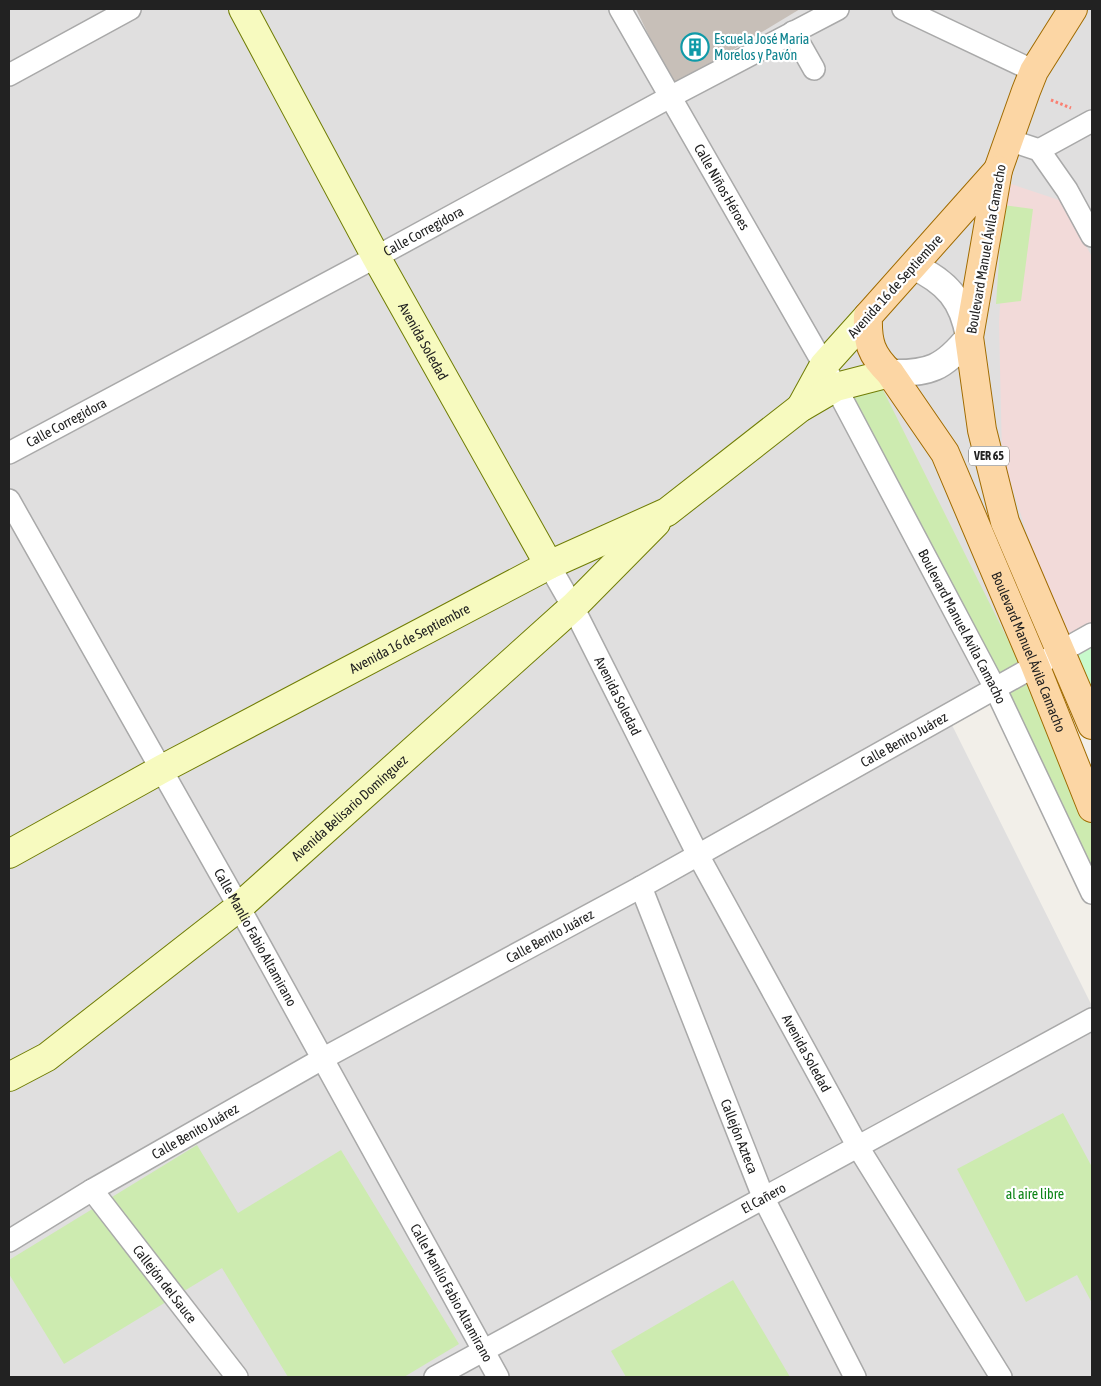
<svg xmlns="http://www.w3.org/2000/svg" width="1101" height="1386" font-family="'Asap Condensed',sans-serif">
  <style>
    .residential { fill: #e0dfdf }
    .commercial { fill: #f2dad9 }
    .grass { fill: #cdebb0 }
    .park { fill: #c8facc }
    .building { fill: #c7bfb8 }
    .lines { fill: none; stroke-linecap: round; stroke-linejoin: round }
    .minor-casing { stroke: #a9a9a9; stroke-width: 24 }
    .tertiary-casing { stroke: #a9a9a9; stroke-width: 29 }
    .secondary-casing { stroke: #707d05; stroke-width: 30 }
    .primary-casing { stroke: #a06b00; stroke-width: 30 }
    .path { stroke: #fa8072; stroke-width: 3; stroke-dasharray: 2.5 2.5; stroke-linecap: butt }
    .minor { stroke: #fff; stroke-width: 21 }
    .tertiary { stroke: #fff; stroke-width: 26 }
    .secondary { stroke: #f7fabf; stroke-width: 28 }
    .primary { stroke: #fcd6a4; stroke-width: 28 }
    .labels { text-anchor: middle; dominant-baseline: central; stroke-width: 4.5; stroke-linejoin: round; paint-order: stroke }
    .shield { fill: #fff; stroke: #646464; stroke-width: 1 }
    .shield-label { font-size: 12px; font-weight: bold; fill: #222 }
    .culture-label { font-size: 14px; fill: #0d838f; stroke: #fff; text-anchor: start }
    .street-label { font-size: 14px; fill: #222; stroke: #fff }
    .park-label { font-size: 14px; fill: #0c8416; stroke: #fff }
  </style>
  <rect width="100%" height="100%" fill="#f2efe9"/>
  <path class="residential" d="M9,9H1092V632L943,707L1092,1006V1377H9Z"/>
  <path class="commercial" d="M1008,183L1062,201L1092,257V629L1063,645L1002,456L999,322Z"/>
  <path class="grass" d="M1003,205L1033,209L1021,301L996,304Z
    M883,390L1023,670L996,686L850,397Z
    M1025,675L1092,821V885L998,689Z
    M1063,1113L1092,1167V1303L1077,1275L1026,1302L957,1169Z
    M197,1145L238,1213L341,1150L459,1344L404,1377H288L222,1268L64,1364L9,1274V1260Z
    M733,1280L790,1377H626L611,1351Z"/>
  <path class="park" d="M1092,641V705L1069,654Z"/>
  <path class="building" d="M636,9H800L673,86Z"/>
  <g class="lines">
    <g class="minor-casing">
      <g id="minor">
        <path id="s1" d="M620,9L824,365L995,688L1092,893"/>
        <path d="M903,9L1034,71"/>
        <path d="M793,32L814,69"/>
        <path d="M9,75L130,9"/>
        <path d="M1009,140L1039,150L1067,190L1092,236"/>
        <path d="M1039,150L1092,121"/>
        <path id="s2" d="M9,453L376,257L670,97L838,9"/>
        <path id="s3" d="M9,500L239,907L498,1377"/>
        <path id="s4" d="M549,565L573,607L698,855L858,1147L1001,1377"/>
        <path id="s5" d="M641,887L764,1199L855,1377"/>
        <path id="s6" d="M92,1190L237,1377"/>
        <path id="s7" d="M9,1241L92,1190L322,1059L641,887L1092,634"/>
        <path id="s8" d="M435,1377L1092,1019"/>
      </g>
    </g>
    <g class="tertiary-casing">
      <path id="tertiary" d="M890,373C929,374 944,368 969,337C963,300 947,282 913,266"/>
    </g>
    <g class="secondary-casing">
      <g id="secondary">
        <path id="s9" d="M243,9L376,257L549,565"/>
        <path d="M801,407L824,365L868,316"/>
        <path id="s10" d="M9,854L162,769L549,565L667,512L800,408L836,387L890,373"/>
        <path id="s11" d="M9,1077L47,1057L239,907L573,607L656,523"/>
      </g>
    </g>
    <g class="primary-casing">
      <g id="primary">
        <path d="M1073,9L1034,71L1026,91L998,170L969,337L982,430L1005,522L1092,725"/>
        <path id="s12" d="M998,170L868,316C867,342 871,355 890,373L945,453L1035,665L1092,808"/>
      </g>
    </g>
    <path class="path" d="M1051,100L1071,108"/>
    <use href="#minor" class="minor"/>
    <use href="#tertiary" class="tertiary"/>
    <use href="#secondary" class="secondary"/>
    <use href="#primary" class="primary"/>
  </g>
  <defs>
    <g id="building-ring" transform="scale(1.4375)"><circle r="9.5" fill="#fff" stroke="#0f9aa8" stroke-width="1.5"/><path d="M-4-6H4V6H1V3H-1V6H-4ZM-2.5-4.3h1.7v1.8h-1.7ZM.8-4.3h1.7v1.8H.8ZM-2.5-1h1.7V.8h-1.7ZM.8-1h1.7V.8H.8Z" fill="#0f9aa8"/></g>
  </defs>
  <g fill-rule="evenodd">
    <use href="#building-ring" x="695" y="47"/>
  </g>
  <g class="labels">
    <rect class="shield" x="969" y="446.5" width="40" height="19" rx="4"/>
    <g class="shield-label">
      <text x="989" y="456">VER 65</text>
    </g>
    <g class="culture-label">
      <text x="714" y="39">Escuela José Maria<tspan x="714" dy="16">Morelos y Pavón</tspan></text>
    </g>
    <g class="street-label">
      <text stroke="none"><textPath href="#s1" startOffset="205">Calle Niños Héroes</textPath></text>
      <text stroke="none"><textPath href="#s2" startOffset="470">Calle Corregidora</textPath></text>
      <text transform="translate(986 249) rotate(-80)">Boulevard Manuel Ávila Camacho</text>
      <text transform="translate(895 286) rotate(-48)">Avenida 16 de Septiembre</text>
      <text stroke="none"><textPath href="#s9" startOffset="378">Avenida Soledad</textPath></text>
      <text stroke="none"><textPath href="#s2" startOffset="65">Calle Corregidora</textPath></text>
      <text stroke="none"><textPath href="#s1" startOffset="706">Boulevard Manuel Avila Camacho</textPath></text>
      <text stroke="none"><textPath href="#s10" startOffset="455">Avenida 16 de Septiembre</textPath></text>
      <text stroke="none"><textPath href="#s12" startOffset="572">Boulevard Manuel Ávila Camacho</textPath></text>
      <text stroke="none"><textPath href="#s4" startOffset="148">Avenida Soledad</textPath></text>
      <text stroke="none"><textPath href="#s7" startOffset="1026">Calle Benito Juárez</textPath></text>
      <text stroke="none"><textPath href="#s11" startOffset="435">Avenida Belisario Domínguez</textPath></text>
      <text stroke="none"><textPath href="#s7" startOffset="621">Calle Benito Juárez</textPath></text>
      <text stroke="none"><textPath href="#s3" startOffset="502">Calle Manlio Fabio Altamirano</textPath></text>
      <text stroke="none"><textPath href="#s4" startOffset="552">Avenida Soledad</textPath></text>
      <text stroke="none"><textPath href="#s7" startOffset="216">Calle Benito Juárez</textPath></text>
      <text stroke="none"><textPath href="#s5" startOffset="268">Callejón Azteca</textPath></text>
      <text stroke="none"><textPath href="#s8" startOffset="374">El Cañero</textPath></text>
      <text stroke="none"><textPath href="#s6" startOffset="119">Callejón del Sauce</textPath></text>
      <text stroke="none"><textPath href="#s3" startOffset="908">Calle Manlio Fabio Altamirano</textPath></text>
    </g>
    <g class="park-label">
      <text x="1035" y="1194">al aire libre</text>
    </g>
  </g>
  <rect width="1101" height="1386" fill="none" stroke="#222222" stroke-width="20"/>
</svg>
